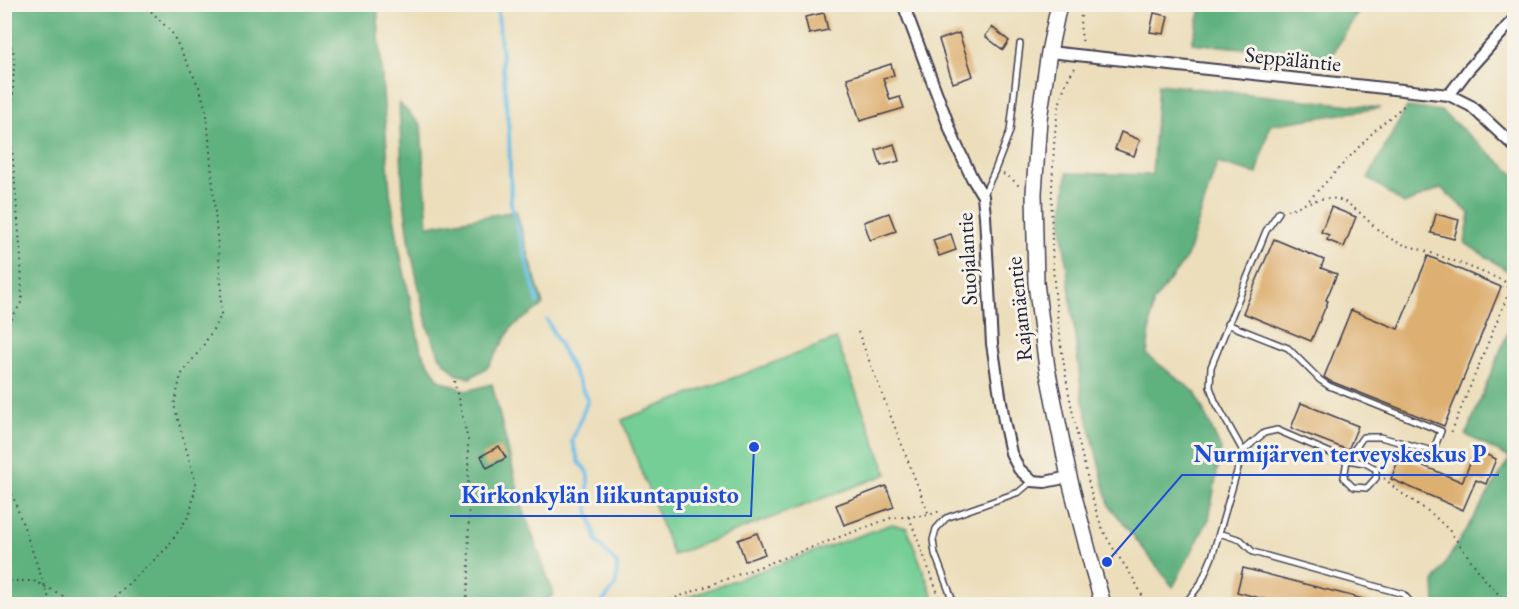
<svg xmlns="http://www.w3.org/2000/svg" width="1519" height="609" font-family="'EB Garamond',serif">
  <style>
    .green { fill: #74ce95; stroke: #4b7868; stroke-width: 1.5 }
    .forest { fill: #5fb17e; stroke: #406a5c; stroke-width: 1.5 }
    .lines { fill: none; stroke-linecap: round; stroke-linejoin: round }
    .stream { stroke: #6bbee7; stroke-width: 4 }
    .building { fill: #ddaf71 }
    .lane-casing { stroke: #403e4e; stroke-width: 8 }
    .street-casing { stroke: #403e4e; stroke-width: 14 }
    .secondary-casing { stroke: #403e4e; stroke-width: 18 }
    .path { stroke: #403e4e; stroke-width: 2; stroke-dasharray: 1.5 4.5; stroke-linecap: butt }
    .lane { stroke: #fff; stroke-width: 5 }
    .street { stroke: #fff; stroke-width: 10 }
    .secondary { stroke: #fff; stroke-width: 15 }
    .labels { text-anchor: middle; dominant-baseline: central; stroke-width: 6; stroke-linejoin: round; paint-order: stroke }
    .street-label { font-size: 22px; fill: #22223b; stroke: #f7f3e8 }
    .leader { fill: none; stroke: #1d4ed8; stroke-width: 2 }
    .callout-dot { fill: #1d4ed8; stroke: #f7f3e8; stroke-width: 2 }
    .callout-label { font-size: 24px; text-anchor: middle; font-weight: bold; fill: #1d4ed8; stroke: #f7f3e8; stroke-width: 6; stroke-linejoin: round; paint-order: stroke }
  </style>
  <rect width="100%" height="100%" fill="#f7f3e8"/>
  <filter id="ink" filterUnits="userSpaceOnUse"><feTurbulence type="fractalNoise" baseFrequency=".0167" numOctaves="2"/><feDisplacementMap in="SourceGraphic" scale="12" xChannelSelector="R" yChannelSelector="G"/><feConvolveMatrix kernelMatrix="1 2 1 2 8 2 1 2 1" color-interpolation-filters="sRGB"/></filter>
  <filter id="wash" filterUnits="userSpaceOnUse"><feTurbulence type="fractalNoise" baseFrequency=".008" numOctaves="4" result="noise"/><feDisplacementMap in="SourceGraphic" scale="24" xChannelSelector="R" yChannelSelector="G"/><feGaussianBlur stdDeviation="1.35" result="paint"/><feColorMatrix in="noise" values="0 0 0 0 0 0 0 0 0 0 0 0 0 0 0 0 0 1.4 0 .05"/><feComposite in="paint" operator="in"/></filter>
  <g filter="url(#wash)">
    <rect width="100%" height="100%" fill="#ecdebb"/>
    <path class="green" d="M836,339L887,474L673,555L622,420Z
      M892,524L907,528L936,604H670L743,577Z"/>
    <path class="forest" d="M4,5H377L390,192L400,252L421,351L439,380L466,391L492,384L522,506L554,595L540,604H5Z
      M1202,5V4L1362,5L1331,57L1192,43Z
      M1158,84L1380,108L1270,125L1257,174L1217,163L1187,257L1153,303L1147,355L1195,392L1221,449L1209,519L1173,587L1109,505L1082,396L1062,226L1067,173L1152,175Z
      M399,103L421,125L428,226L516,211L543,305L512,327L488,367L470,378L456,374L440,357L428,328L411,252L403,194Z
      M1407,107L1441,111L1514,174V275L1465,243L1470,214L1441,188L1404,204L1368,178Z
      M1514,317V604H1435L1434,582L1510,458L1466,435Z"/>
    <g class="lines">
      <path class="stream" d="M497,4L509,133L511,203L538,303
        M547,320L588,400L572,441L579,462L588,473V510L597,542L617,564L616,585L601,604"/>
    </g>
    <g id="blocks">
      <path class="building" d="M824,13L828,30L809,34L805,17Z
        M1154,13L1168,16L1164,34L1150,32Z
        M992,27L1009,41L1003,50L985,36Z
        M959,33L973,76L953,83L939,40Z
        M891,64L894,75L883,78L890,100L900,97L904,108L860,121L847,78Z
        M1121,132L1140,140L1134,156L1115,149Z
        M894,144L899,161L881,166L876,150Z
        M1331,207L1356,217L1344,247L1327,240L1329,235L1321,232Z
        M889,213L896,231L870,240L864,222Z
        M1436,214L1459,220L1454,239L1431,233Z
        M951,234L956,250L939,256L933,240Z
        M1274,239L1324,260L1321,268L1337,274L1326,300L1328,301L1311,341L1243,313Z
        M1428,256L1501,287L1444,426L1330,381L1324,377L1351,310L1398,329Z
        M1301,403L1358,426L1348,450L1291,428Z
        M499,446L506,458L487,468L481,456Z
        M1476,450L1496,459L1486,484L1476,480L1463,510L1391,479L1400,456L1462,482Z
        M886,486L894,507L844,525L836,505Z
        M757,533L765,554L745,561L738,540Z
        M1243,568L1371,601L1370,604H1270L1271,601L1237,592Z"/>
    </g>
  </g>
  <g filter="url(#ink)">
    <use href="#blocks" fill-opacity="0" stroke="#403e4e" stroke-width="1.5"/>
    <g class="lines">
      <g class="lane-casing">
        <path id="lane" d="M983,196L995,170L1010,131L1020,44
          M1227,324L1288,348L1320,380L1329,386L1441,431L1433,451L1380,437H1363L1347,460L1365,463L1376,469V478L1367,488L1353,487L1344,478L1347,460L1277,430L1264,433L1243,451
          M1219,533L1241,540L1253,552L1403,594L1412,604
          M954,604L935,554L933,540L936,529L946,518L1019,492L1032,481
          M1185,604L1201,583L1212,557L1243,451L1215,401L1210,387L1211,367L1266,231L1279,212"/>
      </g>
      <g class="street-casing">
        <path id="street" d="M903,4L955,142L972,178L983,196L985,216L992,344L1004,421L1011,453L1019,469L1032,481L1045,482L1069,477
          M1049,52L1449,95L1471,106L1514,146
          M1449,95L1468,70L1514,19"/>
      </g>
      <g class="secondary-casing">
        <path id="secondary" d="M1059,4L1049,52L1039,119L1034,193L1036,283L1047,368L1069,477L1092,566L1103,604"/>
      </g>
      <path class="path" d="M1082,4L1080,25L1083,45
        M4,36L13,49L14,64L11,136L21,258L22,301L4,332
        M1075,68C1070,75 1065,83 1063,92C1055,116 1054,143 1053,168C1047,266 1060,361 1082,456C1088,478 1092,501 1100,522C1107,542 1120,558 1132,576C1137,585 1142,595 1146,604
        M1003,174L1011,178L1020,187
        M1309,200L1376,129L1407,103
        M1287,210C1305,205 1321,194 1340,200C1359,207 1371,227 1388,237C1401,246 1416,247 1431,253C1456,261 1480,271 1504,281L1509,292L1451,433
        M1514,231L1509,238L1514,252
        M858,332L929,515
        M454,381L468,440L469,576L466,604
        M4,471L51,604
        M1384,478L1397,490L1431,513L1449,530L1486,581L1508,604
        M909,517L942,604
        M1107,562L1117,556
        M4,581H34L66,597L91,600L114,597L167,548L190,514L196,484L174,405L181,375L203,346L221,316V284L207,115L200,89L172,33L152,12L139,4
        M556,604L563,601L565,604
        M659,604L891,518L929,515L940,511"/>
      <use href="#lane" class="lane"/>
      <use href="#street" class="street"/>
      <use href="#secondary" class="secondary"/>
    </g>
  </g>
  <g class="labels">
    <g class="street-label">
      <text transform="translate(1293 59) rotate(6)">Seppäläntie</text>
      <text transform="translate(967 259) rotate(-93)">Suojalantie</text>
      <text transform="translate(1019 309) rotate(-96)">Rajamäentie</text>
    </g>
  </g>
  <path class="leader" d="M1107 562L1182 475H1499M754 447L751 516H450"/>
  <g class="callout-dot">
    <circle cx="1107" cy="562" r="6"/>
    <circle cx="754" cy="447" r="6"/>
  </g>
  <g class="callout-label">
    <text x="1340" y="462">Nurmijärven terveyskeskus P</text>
    <text x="600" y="503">Kirkonkylän liikuntapuisto</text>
  </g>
  <rect width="1519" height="609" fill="none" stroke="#f7f3e8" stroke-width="24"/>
</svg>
